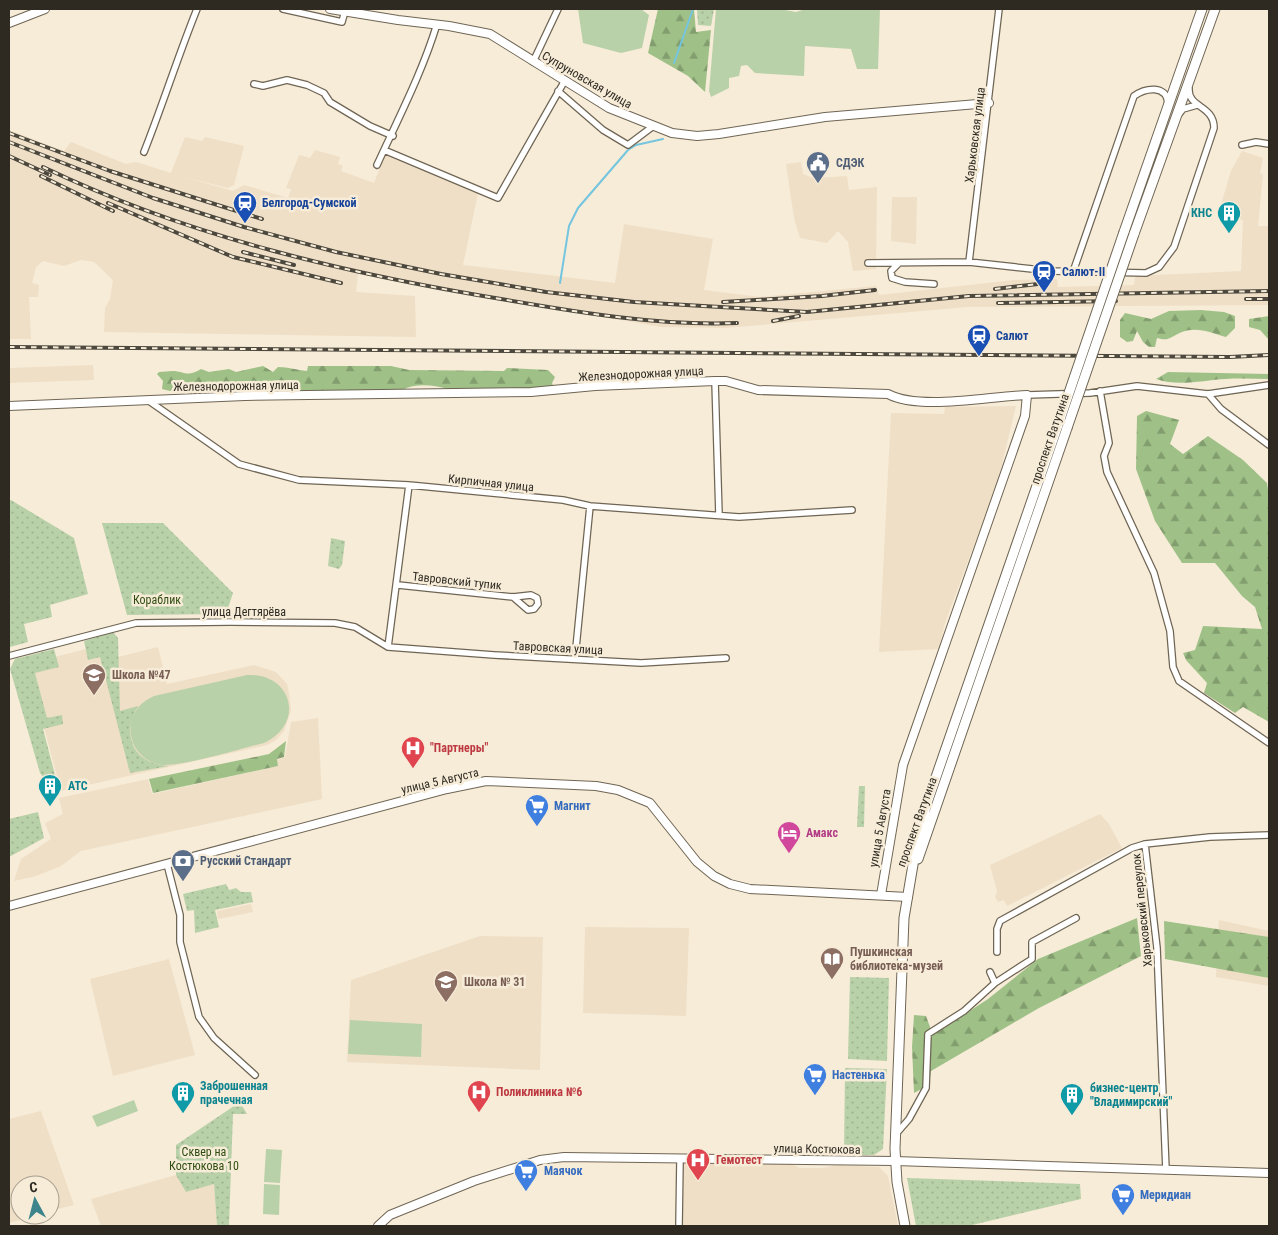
<svg xmlns="http://www.w3.org/2000/svg" width="1278" height="1235" font-family="'Roboto Condensed',sans-serif">
  <style>
    .built { fill: #efdfc6 }
    .grass { fill: url(#grass-dots) }
    .forest { fill: url(#forest-firs) }
    .garden { fill: #b9d1a9 }
    .lines { fill: none; stroke-linecap: round; stroke-linejoin: round }
    .stream { stroke: #74c5df; stroke-width: 2 }
    .street-casing { stroke: #6f6554; stroke-width: 8 }
    .secondary-casing { stroke: #6f6554; stroke-width: 10 }
    .primary-casing { stroke: #6f6554; stroke-width: 11 }
    .street { stroke: #fff; stroke-width: 5.5 }
    .secondary { stroke: #fff; stroke-width: 8 }
    .primary { stroke: #fff; stroke-width: 9 }
    .rail-casing { stroke: #4d483e; stroke-width: 4 }
    .rail { stroke: #f7ecd8; stroke-width: 2; stroke-dasharray: 5.5; stroke-linecap: butt }
    .primary-bridge-casing { stroke: #6f6554; stroke-width: 11; stroke-linecap: butt }
    .primary-bridge { stroke: #fff; stroke-width: 9 }
    .labels { text-anchor: middle; dominant-baseline: central; stroke-width: 5; stroke-linejoin: round; paint-order: stroke }
    .street-label { font-size: 12px; fill: #2e2a22; stroke: #f7ecd8 }
    .service-label { font-size: 12px; font-weight: bold; fill: #4e5e75; stroke: #f7ecd8; text-anchor: start }
    .transit-label { font-size: 12px; font-weight: bold; fill: #164399; stroke: #f7ecd8; text-anchor: start }
    .culture-label { font-size: 12px; font-weight: bold; fill: #0d838f; stroke: #f7ecd8; text-anchor: start }
    .park-label { font-size: 12px; fill: #2f4d10; stroke: #f7ecd8 }
    .education-label { font-size: 12px; font-weight: bold; fill: #785e54; stroke: #f7ecd8; text-anchor: start }
    .health-label { font-size: 12px; font-weight: bold; fill: #be3a42; stroke: #f7ecd8; text-anchor: start }
    .shop-label { font-size: 12px; font-weight: bold; fill: #366cbe; stroke: #f7ecd8; text-anchor: start }
    .hotel-label { font-size: 12px; font-weight: bold; fill: #b23c85; stroke: #f7ecd8; text-anchor: start }
  </style>
  <defs>
    <pattern id="grass-dots" width="8" height="8" patternUnits="userSpaceOnUse" patternTransform="scale(1.25)"><rect width="8" height="8" fill="#b9d1a9"/><path d="M2 2h.1M6 6h.1" fill="none" stroke="#9fb491" stroke-width="1.8" stroke-linecap="round"/></pattern>
    <pattern id="forest-firs" width="22" height="20" patternUnits="userSpaceOnUse" patternTransform="scale(1.25)"><rect width="22" height="20" fill="#9fc187"/><path d="M5 1l3.5 6h-7zM16 11l3.5 6h-7z" fill="#829d6e"/></pattern>
  </defs>
  <rect width="100%" height="100%" fill="#f7ecd8"/>
  <path class="built" d="M9,130L64,151L71,142L126,164L136,162L171,173L185,137L202,141L205,137L244,146L234,185L228,188L184,177L233,191L244,185L288,198L291,189L286,188L299,155L310,158L315,150L340,157L338,164L343,166L341,171L374,183L385,155L478,193L463,265L615,283L624,224L713,239L704,290L760,297L876,286L879,295L1014,280L1057,279L1058,287L1134,285L1135,276L1241,271L1243,220L1217,218L1231,171L1242,151L1263,158L1260,173L1263,174L1258,226H1269V305L968,307L725,328L661,327L358,274L356,292L415,296L416,337L104,332L105,308L110,299L113,280L94,262L81,260L64,266L43,261L36,267L32,283L39,285L38,297H29L31,339H9Z
    M801,162L803,174L813,178L847,176L849,190L877,187L876,269L853,271L848,242L838,231L827,243L800,238L794,218L786,164Z
    M892,197H917L916,244L891,241Z
    M93,365L94,380L9,383V368Z
    M1016,406L998,481L945,623L939,649L879,652L891,413L944,414L945,407Z
    M114,642L118,657L158,647L167,684L254,665L276,672L287,684L289,693L291,711L284,731L276,740L267,745L61,791L27,664Z
    M318,718L322,799L81,851L61,866L36,876L14,881L21,859L51,839L45,823L63,814L59,798L148,779L152,794L278,766L277,760L285,757L291,722Z
    M1100,814L1109,824L1122,848L1007,906L1004,900L998,902L995,897L997,891L990,865Z
    M251,904L253,912L218,919L217,911Z
    M1219,920L1269,931V986L1216,977Z
    M585,927L689,928L686,1016L583,1013Z
    M480,936L543,937L540,1070L347,1062L351,980Z
    M169,959L195,1055L113,1076L90,979Z
    M41,1111L74,1205L50,1211V1185H20V1215H37L9,1223V1119Z
    M789,1163L800,1168H823L836,1165L879,1167L888,1176L898,1226H682L683,1164Z
    M176,1175L186,1191L214,1184L217,1226H101L91,1199Z"/>
  <path class="grass" d="M697,9H714L711,26L698,25Z
    M11,500L74,538L88,594L50,605L52,617L24,624L28,642L10,647L9,501Z
    M102,523H163L233,593L226,614L127,615Z
    M331,538L345,541L342,565L339,569L328,566Z
    M113,632L118,638L120,711L138,706C121,735 133,764 169,766L130,773L100,657L88,660L84,641Z
    M54,649L59,667L35,673L47,718L62,715L63,724L43,729L59,790L49,785L40,773L10,669L15,659Z
    M859,786H865L864,827H857Z
    M38,812L44,838L9,857V819Z
    M226,884L229,890L236,888L241,892H251L253,902L215,910L219,927L195,933L194,910L187,911L183,894Z
    M850,977L889,978L887,1061L848,1059Z
    M845,1068L887,1069L883,1149L874,1155H844Z
    M240,1102L247,1114H233L229,1226H217L214,1184L186,1192L176,1175V1145Z
    M907,1178L1080,1184L1081,1199L968,1226H916Z"/>
  <path class="forest" d="M658,9H694L696,32L711,30L705,92L688,76L648,53Z
    M1201,310L1224,312L1235,316V328L1226,337C1212,333 1197,326 1182,332C1171,336 1170,342 1157,338L1155,347H1149L1143,342L1137,331L1133,341L1127,342L1120,337V320L1125,313L1151,319L1169,311Z
    M1269,316V340L1260,330L1249,327V319Z
    M263,366L273,372L278,367C289,367 296,370 307,371L308,366H391L409,370L504,371L507,368L548,370L555,377L552,383L554,388L448,389C433,385 416,383 402,390L300,393L170,391L162,389L163,381L157,374L159,372C164,372 168,371 172,371C185,371 186,378 201,369L209,372L229,369L236,372Z
    M1168,372L1269,374V379C1255,379 1241,378 1226,379C1204,380 1178,387 1156,379Z
    M1146,411L1179,420L1170,444L1183,454L1208,436L1243,460L1267,483L1269,497V722L1243,707L1235,713L1204,693L1207,683L1186,660L1183,653L1195,650L1203,626L1262,629L1255,607L1242,596L1215,563H1182L1155,521L1136,469L1137,416Z
    M286,741L284,757L277,759L278,766L153,793L149,779L269,754Z
    M1137,918L1141,956L1039,1008L931,1071L929,1085L914,1093L912,1047L914,1015L926,1016L933,1035L988,999L1038,959Z
    M1164,921L1269,937V978L1165,959Z"/>
  <path class="garden" d="M578,9H641L649,15L642,48L621,53L583,43Z
    M716,9H780L796,12L806,9H880L878,69H857L851,49L805,46L804,76L755,73L747,65L741,66L739,76L729,78V88L711,97L709,91Z
    M247,675C292,673 306,723 264,743C239,749 185,766 162,765C144,763 129,746 131,728C131,712 141,702 154,696Z
    M350,1020L422,1024L421,1057L348,1054Z
    M134,1100L138,1111L97,1127L92,1116Z
    M266,1149L282,1150L280,1183L264,1182Z
    M264,1184L280,1185L279,1215L263,1214Z"/>
  <g class="lines">
    <path class="stream" d="M674,63L693,9
      M560,283L569,226L578,208L628,150L636,145L663,139"/>
    <g class="street-casing">
      <path id="street" d="M283,9L342,22L345,11
        M533,62L558,9
        M254,84L263,86L287,80L307,85L324,93L330,102L370,126L393,136
        M558,91L603,130L628,145L652,127
        M1179,114L1183,109L1197,105
        M1242,145L1256,142L1269,144
        M384,150L498,198L564,82
        M144,152C163,104 178,56 197,9
        M377,165C398,119 422,73 437,24
        M969,262L999,9
        M868,263L969,262L1051,271L1146,273L1159,267L1174,247L1214,128C1214,105 1188,108 1189,89
        M899,263L891,271L892,278L905,282L934,284
        M1073,272L1134,96C1145,88 1167,84 1168,104
        M715,381L719,515
        M1100,391L1109,443L1104,456L1107,472L1154,573L1170,631L1173,667L1179,681L1269,743
        M1208,394L1221,409L1269,445
        M1027,395L1090,393L1137,386L1208,394L1269,385
        M149,401L239,464L299,480L409,485L563,500L590,506L739,517L852,510
        M398,585L513,597L531,595L537,598L538,604L534,609L528,610L513,597
        M388,647L409,485
        M9,656L136,623L230,622L335,623L355,627L388,647L494,655L641,663L726,658
        M575,658L590,506
        M1145,844L1210,837L1269,835
        M167,864L180,915V942L199,1017L214,1038L255,1075
        M997,952V929L1000,921L1132,848L1145,844L1157,948L1166,1170
        M995,983L1032,959V942L1076,918
        M896,1134L909,1119L926,1088L928,1034L964,1011L995,983L990,972
        M679,1226L680,1159"/>
    </g>
    <g class="secondary-casing">
      <path id="secondary" d="M330,9L398,20L449,26L490,34L609,108L672,133L697,136L719,134L825,117L989,103
        M9,23L45,9
        M9,406L245,396L531,392L595,386L715,381H726L758,390L888,394C920,411 990,396 1027,395L1025,416L903,765L881,895
        M9,906L447,789L486,781L596,786L618,790L650,803L697,862L714,876L730,884L750,889L908,897
        M378,1226L390,1215L474,1181L540,1160L564,1157L895,1161L1269,1173"/>
    </g>
    <g class="primary-casing">
      <path id="primary" d="M1124,232L1202,9
        M1134,234L1215,9
        M918,859L1067,428
        M905,1226L897,1182L895,1149L904,918L917,841L927,803L1058,425"/>
    </g>
    <use href="#street" class="street"/>
    <use href="#secondary" class="secondary"/>
    <use href="#primary" class="primary"/>
    <g class="rail-casing">
      <path id="rail" d="M9,133L110,171L262,219
        M9,142L153,198L244,227L336,252L441,274L546,292L634,302L807,312L969,296L1269,291
        M9,156L50,175
        M43,167C189,237 348,274 507,300C583,313 659,326 737,323
        M41,176L113,211
        M108,203L233,257L341,283
        M243,252L294,265
        M995,289L1038,284
        M1246,299H1269
        M723,302L822,296L875,290
        M998,303L1116,301
        M773,321L799,316
        M9,347L1230,357L1269,355"/>
    </g>
    <use href="#rail" class="rail"/>
    <g class="primary-bridge-casing">
      <path id="primary-bridge" d="M1058,425L1124,232
        M1067,428L1134,234"/>
    </g>
    <use href="#primary-bridge" class="primary-bridge"/>
  </g>
  <defs>
    <g id="civic-pin" transform="scale(1.25)"><path d="M0 17L-7.5 6A9.5 9.5 0 1 1 7.5 6Z" fill="#5c6f8a" stroke="#f7ecd8"/><path d="M-.6-6.5H3V-4.5H.6V-3L4-1V1h2V6H-6V1h2V-1L-.6-3ZM-1.2 2.5V6h2.4V2.5Z" fill="#fff"/></g>
    <g id="station-pin" transform="scale(1.25)"><path d="M0 17L-7.5 6A9.5 9.5 0 1 1 7.5 6Z" fill="#1a4fb4" stroke="#f7ecd8"/><path d="M-3-6H3Q5-6 5-4V2Q5 4 3 4L4.5 6H3L1.5 4h-3L-3 6H-4.5L-3 4Q-5 4-5 2V-4Q-5-6-3-6ZM-3.5-4v3h7v-3ZM-3.5 1v1.5H-2V1ZM2 1v1.5H3.5V1Z" fill="#fff"/></g>
    <g id="building-pin" transform="scale(1.25)"><path d="M0 17L-7.5 6A9.5 9.5 0 1 1 7.5 6Z" fill="#0f9aa8" stroke="#f7ecd8"/><path d="M-4-6H4V6H1V3H-1V6H-4ZM-2.5-4.3h1.7v1.8h-1.7ZM.8-4.3h1.7v1.8H.8ZM-2.5-1h1.7V.8h-1.7ZM.8-1h1.7V.8H.8Z" fill="#fff"/></g>
    <g id="school-pin" transform="scale(1.25)"><path d="M0 17L-7.5 6A9.5 9.5 0 1 1 7.5 6Z" fill="#8d6e63" stroke="#f7ecd8"/><path d="M0-5L7-2L0 1L-7-2ZM-4 1L0 2.5L4 1V4Q0 6-4 4Z" fill="#fff"/></g>
    <g id="hospital-pin" transform="scale(1.25)"><path d="M0 17L-7.5 6A9.5 9.5 0 1 1 7.5 6Z" fill="#e0444e" stroke="#f7ecd8"/><path d="M-5-5h3v3.5h4V-5h3V5h-3V1.5h-4V5h-3Z" fill="#fff"/></g>
    <g id="supermarket-pin" transform="scale(1.25)"><path d="M0 17L-7.5 6A9.5 9.5 0 1 1 7.5 6Z" fill="#3f7fe0" stroke="#f7ecd8"/><path d="M-6-5.5h2.5l.6 2H6L4.5 2H-2.5L-4.4-4H-6ZM-1.5 3.2a1.3 1.3 0 1 0 .1 0ZM3 3.2a1.3 1.3 0 1 0 .1 0Z" fill="#fff"/></g>
    <g id="hotel-pin" transform="scale(1.25)"><path d="M0 17L-7.5 6A9.5 9.5 0 1 1 7.5 6Z" fill="#d1479c" stroke="#f7ecd8"/><path d="M-6-4.5h1.5V1H6V5H4.5V3h-9V5H-6ZM-4 0a1.8 1.8 0 1 1 3.6 0ZM.5 0V-2.5h3Q6-2.5 6 0Z" fill="#fff"/></g>
    <g id="bank-pin" transform="scale(1.25)"><path d="M0 17L-7.5 6A9.5 9.5 0 1 1 7.5 6Z" fill="#5c6f8a" stroke="#f7ecd8"/><path d="M-6-4H6V4H-6ZM0-2.3a2.3 2.3 0 1 0 0 4.6a2.3 2.3 0 1 0 0-4.6Z" fill="#fff"/></g>
    <g id="library-pin" transform="scale(1.25)"><path d="M0 17L-7.5 6A9.5 9.5 0 1 1 7.5 6Z" fill="#8d6e63" stroke="#f7ecd8"/><path d="M-6-4Q-3-5.5-.7-3.5V5Q-3 3-6 4ZM6-4Q3-5.5 .7-3.5V5Q3 3 6 4Z" fill="#fff"/></g>
  </defs>
  <g fill-rule="evenodd">
    <use href="#civic-pin" x="818" y="163"/>
    <use href="#station-pin" x="245" y="203"/>
    <use href="#building-pin" x="1229" y="213"/>
    <use href="#station-pin" x="1044" y="272"/>
    <use href="#station-pin" x="979" y="336"/>
    <use href="#school-pin" x="94" y="675"/>
    <use href="#hospital-pin" x="413" y="748"/>
    <use href="#building-pin" x="50" y="786"/>
    <use href="#supermarket-pin" x="537" y="806"/>
    <use href="#hotel-pin" x="789" y="833"/>
    <use href="#bank-pin" x="183" y="861"/>
    <use href="#library-pin" x="832" y="959"/>
    <use href="#school-pin" x="446" y="982"/>
    <use href="#supermarket-pin" x="815" y="1075"/>
    <use href="#hospital-pin" x="479" y="1092"/>
    <use href="#building-pin" x="183" y="1093"/>
    <use href="#building-pin" x="1072" y="1095"/>
    <use href="#hospital-pin" x="698" y="1160"/>
    <use href="#supermarket-pin" x="526" y="1171"/>
    <use href="#supermarket-pin" x="1123" y="1195"/>
  </g>
  <g class="labels">
    <g class="street-label">
      <text transform="translate(587 80) rotate(30)">Супруновская улица</text>
      <text transform="translate(975 135) rotate(-83)">Харьковская улица</text>
      <text transform="translate(641 374) rotate(-3)">Железнодорожная улица</text>
      <text transform="translate(236 386) rotate(-1)">Железнодорожная улица</text>
      <text transform="translate(1050 439) rotate(-71)">проспект Ватутина</text>
      <text transform="translate(491 483) rotate(6)">Кирпичная улица</text>
      <text transform="translate(457 581) rotate(6)">Тавровский тупик</text>
      <text x="244" y="612">улица Дегтярёва</text>
      <text transform="translate(558 648) rotate(3)">Тавровская улица</text>
      <text transform="translate(440 781) rotate(-13)">улица 5 Августа</text>
      <text transform="translate(917 822) rotate(-70)">проспект Ватутина</text>
      <text transform="translate(880 828) rotate(-80)">улица 5 Августа</text>
      <text transform="translate(1142 910) rotate(-96)">Харьковский переулок</text>
      <text transform="translate(817 1149) rotate(1)">улица Костюкова</text>
    </g>
    <g class="service-label">
      <text x="836" y="163">СДЭК</text>
      <text x="200" y="861">Русский Стандарт</text>
    </g>
    <g class="transit-label">
      <text x="262" y="203">Белгород-Сумской</text>
      <text x="1062" y="272">Салют-II</text>
      <text x="996" y="336">Салют</text>
    </g>
    <g class="culture-label">
      <text x="1212" y="213" text-anchor="end">КНС</text>
      <text x="68" y="786">АТС</text>
      <text x="200" y="1086">Заброшенная<tspan x="200" dy="14">прачечная</tspan></text>
      <text x="1090" y="1088">бизнес-центр<tspan x="1090" dy="14">"Владимирский"</tspan></text>
    </g>
    <g class="park-label">
      <text x="157" y="600">Кораблик</text>
      <text x="204" y="1152">Сквер на<tspan x="204" dy="14">Костюкова 10</tspan></text>
    </g>
    <g class="education-label">
      <text x="112" y="675">Школа №47</text>
      <text x="850" y="952">Пушкинская<tspan x="850" dy="14">библиотека-музей</tspan></text>
      <text x="464" y="982">Школа № 31</text>
    </g>
    <g class="health-label">
      <text x="430" y="748">"Партнеры"</text>
      <text x="496" y="1092">Поликлиника №6</text>
      <text x="716" y="1160">Гемотест</text>
    </g>
    <g class="shop-label">
      <text x="554" y="806">Магнит</text>
      <text x="832" y="1075">Настенька</text>
      <text x="544" y="1171">Маячок</text>
      <text x="1140" y="1195">Меридиан</text>
    </g>
    <g class="hotel-label">
      <text x="806" y="833">Амакс</text>
    </g>
  </g>
  <rect width="1278" height="1235" fill="none" stroke="#2e2a22" stroke-width="20"/>
  <g transform="translate(35 1200) rotate(353)"><circle r="24" fill="#f7ecd8" stroke="#a79e8f"/>
  <path d="M0-4L9 19L0 12L-9 19Z" fill="#3d848c"/>
  <text y="-8" font-size="14" font-weight="bold" text-anchor="middle" fill="#2e2a22">С</text>
  </g>
</svg>
